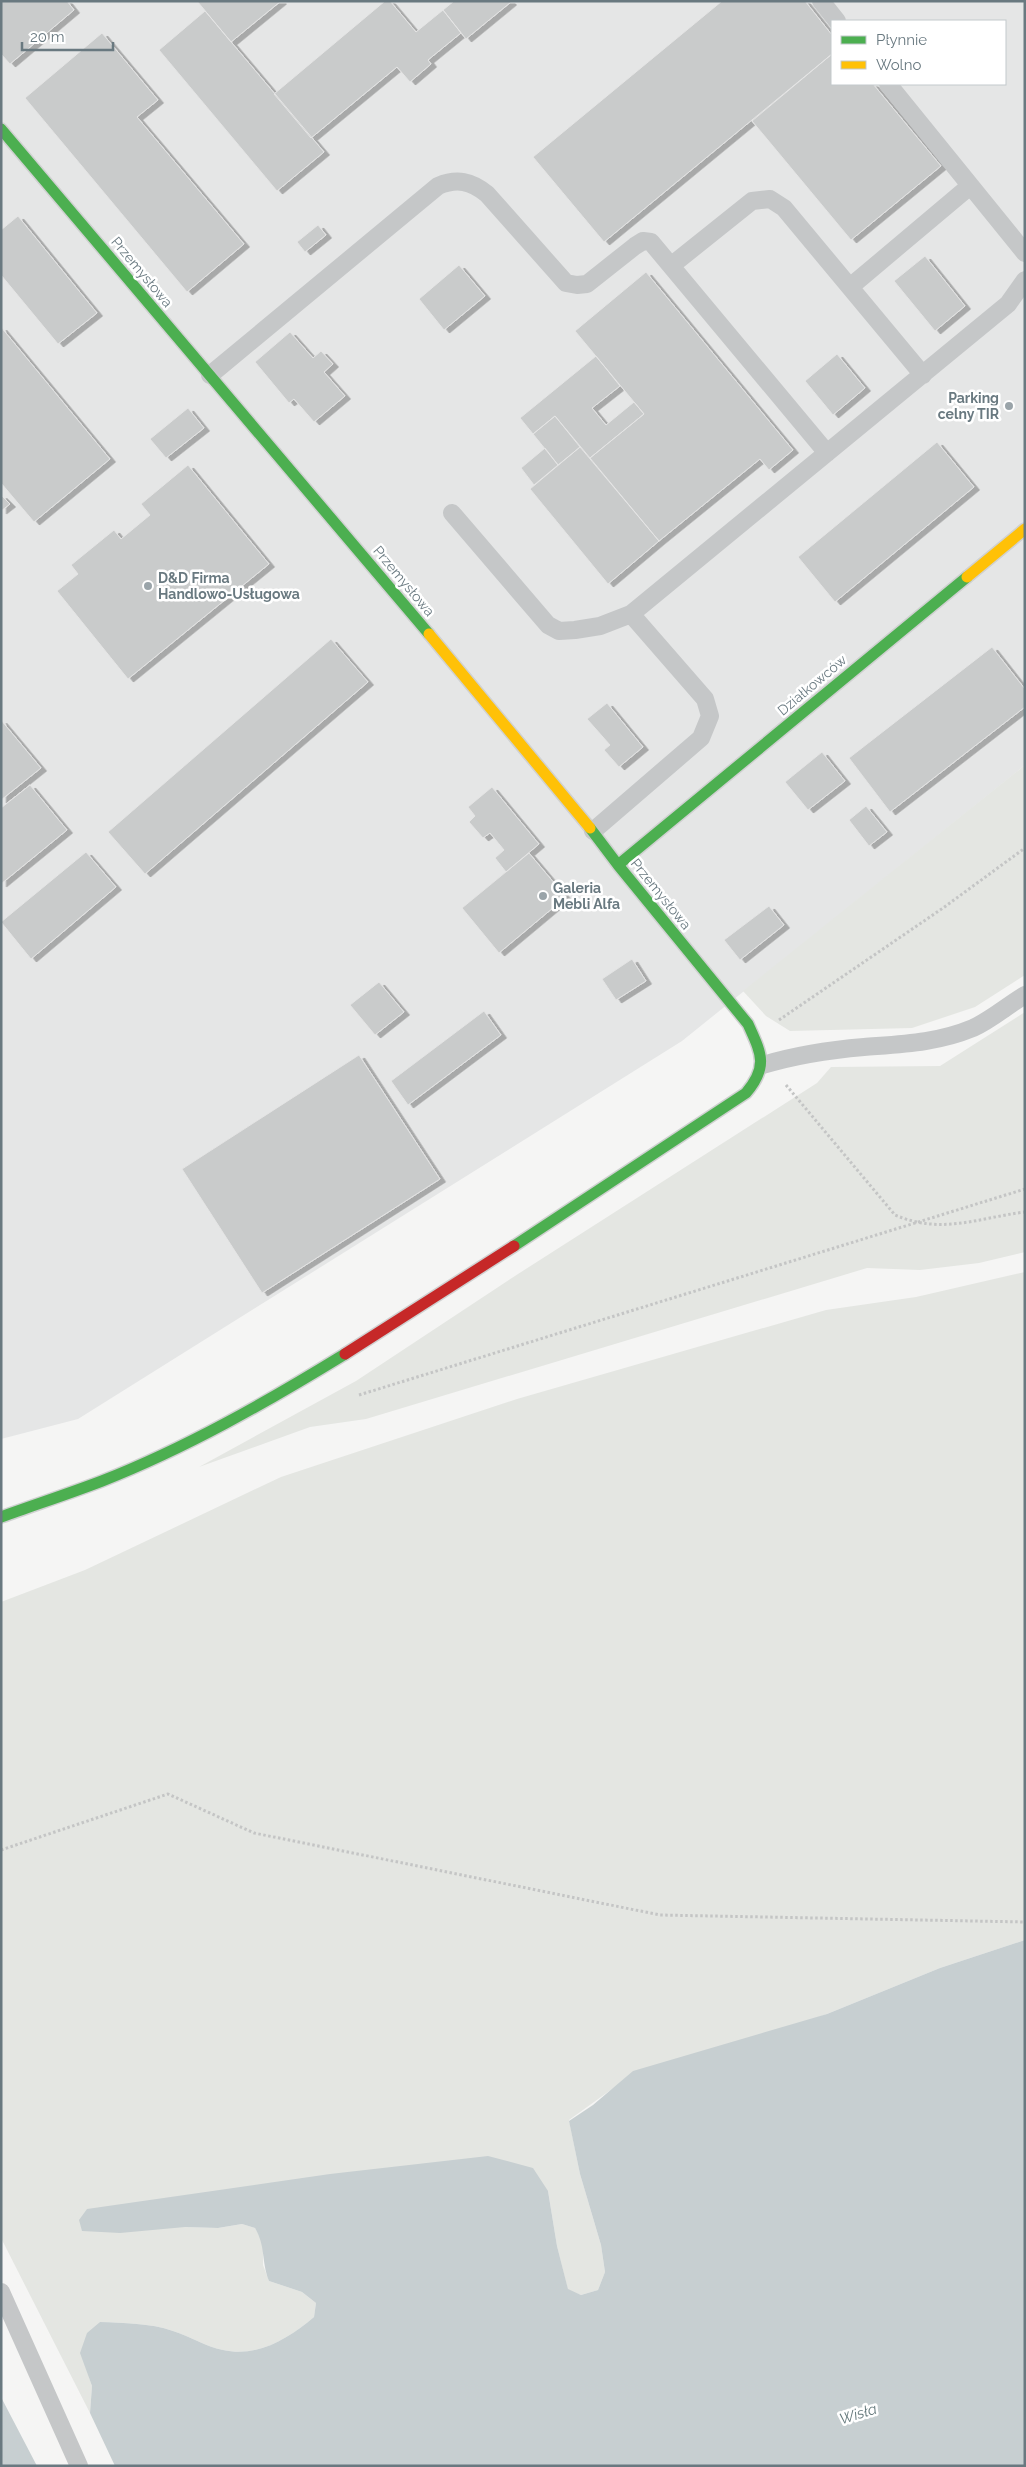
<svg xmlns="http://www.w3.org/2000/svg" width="1026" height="2467" font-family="Raleway,sans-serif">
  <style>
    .built { fill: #e5e6e6; fill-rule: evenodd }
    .green { fill: #e4e6e2 }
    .water { fill: #c7cfd1 }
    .building { fill: #c9cbcb; stroke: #e4e4e4; filter: url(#shadow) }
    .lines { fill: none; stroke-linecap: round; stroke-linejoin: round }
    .fast-casing { stroke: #d0d1d1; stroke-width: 14 }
    .slow-casing { stroke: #d0d1d1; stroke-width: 14 }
    .jam-casing { stroke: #d0d1d1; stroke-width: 14 }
    .path { stroke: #c4c5c5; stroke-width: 3; stroke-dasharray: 2.5 2.5; stroke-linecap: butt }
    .lane { stroke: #c5c7c8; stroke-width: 18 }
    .fast { stroke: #4caf50; stroke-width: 11 }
    .slow { stroke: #ffc107; stroke-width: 11 }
    .jam { stroke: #c62828; stroke-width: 11 }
    .poi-dot { fill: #9aa4a9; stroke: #fff; stroke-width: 2 }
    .labels { text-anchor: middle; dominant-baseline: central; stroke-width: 5; stroke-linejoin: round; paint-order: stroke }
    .street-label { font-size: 14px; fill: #697980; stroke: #fff }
    .poi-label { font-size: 14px; font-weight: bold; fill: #697980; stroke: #fff; text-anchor: start }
    .water-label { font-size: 15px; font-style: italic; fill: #65797c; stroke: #fff }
  </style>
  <defs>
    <filter id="shadow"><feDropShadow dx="5.5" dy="3" stdDeviation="0" flood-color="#0004"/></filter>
  </defs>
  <rect width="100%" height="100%" fill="#f5f5f4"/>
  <path class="built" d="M1,1H1025V765L682,1041L78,1419L1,1439ZM832,21H1005V84H832Z"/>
  <path class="green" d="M1025,765V975L975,1007L912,1028L790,1031L766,1016L743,991Z
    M1025,1012V1252L979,1263L920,1270L867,1268L366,1419L310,1427L199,1467L356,1381L518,1274L817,1083L831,1067L940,1066Z
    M1025,1272V1940L940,1968L827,2014L612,2089L569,2120L580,2174L601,2245L605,2272L598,2290L581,2295L568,2290L557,2246L548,2191L185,2227L218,2228L242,2224L255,2228L263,2241V2265L269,2281L302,2292L316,2303L314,2317C289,2338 258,2358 223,2350C206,2347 190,2336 173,2331C150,2323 124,2323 100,2322L81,2353L92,2386L90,2413L1,2238V1602L85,1570L281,1477L517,1399L826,1310L916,1297Z"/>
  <path class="water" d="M1025,1940V2466H115L90,2413L92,2386L80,2353L87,2333L100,2322C124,2323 150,2323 173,2331C190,2336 206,2347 223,2350C258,2358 289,2338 314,2317L316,2303L302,2292L269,2281C261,2260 266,2247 255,2228L242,2224L218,2228L185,2227L120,2233L82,2231L79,2220L87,2209L330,2174L488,2156L533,2168L548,2191L557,2246L568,2289L581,2295L598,2290L605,2272L601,2245L580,2174L569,2121L593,2105L633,2071L827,2014L940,1968Z
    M1,2398L2,2399L37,2466H1Z"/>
  <path class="building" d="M1,1H67L74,10L10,64L1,54Z
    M197,1H281L231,42Z
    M385,1H390L416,32L443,10L461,33L428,60L431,64L410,82L397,67L311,138L274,94Z
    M454,1H510L511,2L466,39L443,10Z
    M722,1H805L832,35V54L604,242L533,157Z
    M205,11L324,152L277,191L159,50Z
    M102,33L158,100L137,117L244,244L187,292L25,98Z
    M832,54V84H873L941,166L851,240L752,121Z
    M18,216L97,313L58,344L1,275V230Z
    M318,225L326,235L305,252L297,242Z
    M925,256L965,306L935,331L894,281Z
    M459,265L485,296L444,330L419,299Z
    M646,272L793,450L769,470L760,459L659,541L590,458L644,414L575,331Z
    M1,327L110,459L34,522L1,483Z
    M290,332L313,358L321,351L333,364L324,372L345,396L314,422L294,399L289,403L255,362Z
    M837,354L865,388L833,415L805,381Z
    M596,356L620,386L592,408L606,425L634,402L644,414L590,458L555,416L533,434L520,418Z
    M188,408L204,428L166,458L150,439Z
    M555,416L580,447L558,465L533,434Z
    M937,442L974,487L835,602L798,557Z
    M580,447L659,541L608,584L530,489Z
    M545,448L558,465L534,485L521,468Z
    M188,465L269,564L128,679L57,591L78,574L71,565L114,530L121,539L150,515L141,504Z
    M1,495L10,504L1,511Z
    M331,639L368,682L145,874L108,832Z
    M992,647L1025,689V707L890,812L849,758Z
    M607,703L643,747L619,767L604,750L610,745L587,719Z
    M1,720L41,768L1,800Z
    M822,752L845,781L808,810L785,782Z
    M30,785L67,830L1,884V808Z
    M492,787L539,844L506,872L495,858L504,850L490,833L483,838L469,822L475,816L468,807Z
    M866,806L887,832L869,846L849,820Z
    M86,852L116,887L31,959L1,922Z
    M529,853L566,897L499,953L462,908Z
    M769,906L784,925L740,960L724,940Z
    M632,959L646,981L616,1000L602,979Z
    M379,982L404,1012L375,1035L350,1005Z
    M484,1011L501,1035L408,1105L391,1081Z
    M359,1055L440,1179L262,1293L182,1169Z"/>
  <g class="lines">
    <g class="fast-casing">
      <path id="fast" d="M1,129L429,634
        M618,865L967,577
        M514,1246L746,1093C769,1066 761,1053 748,1024L618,865L590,828
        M1,1517C34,1505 68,1494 102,1481C186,1448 267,1402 345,1354"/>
    </g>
    <g class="slow-casing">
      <path id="slow" d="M967,577L1025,529
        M429,634L590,828"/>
    </g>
    <g class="jam-casing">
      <path id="jam" d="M345,1354L514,1246"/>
    </g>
    <path class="path" d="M779,1020L943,908L1025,848
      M786,1085L895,1215C942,1235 977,1218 1025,1212
      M359,1395L1025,1189
      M1,1850L168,1794L254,1833L660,1915L1025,1922"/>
    <path class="lane" d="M821,1L837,21
      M888,84L1025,253
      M672,265L752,201L770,199L784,208L923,375
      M850,287L970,186
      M210,375L438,186C457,178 471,181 487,194L566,283L577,285L587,284L635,246L643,241L651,242L827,453
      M452,513L548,625L559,631L575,630L600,626L631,614
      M593,831L701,738L710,716L705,699L631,614L1008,304L1025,280
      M763,1065C796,1055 829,1050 864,1047C902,1044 937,1043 973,1028C991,1020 1008,1005 1025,995
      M1,2292L79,2466"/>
    <use href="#fast" class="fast"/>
    <use href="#slow" class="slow"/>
    <use href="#jam" class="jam"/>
  </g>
  <g class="poi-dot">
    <circle cx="1009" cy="406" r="5"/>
    <circle cx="148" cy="586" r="5"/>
    <circle cx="543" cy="896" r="5"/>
  </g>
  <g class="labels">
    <g class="street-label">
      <text transform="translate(142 272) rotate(50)">Przemysłowa</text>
      <text transform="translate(404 581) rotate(50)">Przemysłowa</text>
      <text transform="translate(812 685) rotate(-40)">Działkowców</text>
      <text transform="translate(661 894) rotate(51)">Przemysłowa</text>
    </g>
    <g class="poi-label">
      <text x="999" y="398" text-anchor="end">Parking<tspan x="999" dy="16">celny TIR</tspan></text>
      <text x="158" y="578">D&amp;D Firma<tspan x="158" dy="16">Handlowo-Usługowa</tspan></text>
      <text x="553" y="888">Galeria<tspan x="553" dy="16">Mebli Alfa</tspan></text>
    </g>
    <g class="water-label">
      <text transform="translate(858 2414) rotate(-17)">Wisła</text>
    </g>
  </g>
  <rect width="1026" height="2467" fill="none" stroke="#697980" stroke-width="5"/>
  <rect x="831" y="20" width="175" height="65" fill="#ffffff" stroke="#c3c9cc"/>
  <rect x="841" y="36" width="25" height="8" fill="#4caf50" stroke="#c3c9cc"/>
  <text x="876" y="45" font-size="15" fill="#697980">Płynnie</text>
  <rect x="841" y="61" width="25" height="8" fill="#ffc107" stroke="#c3c9cc"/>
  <text x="876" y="70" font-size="15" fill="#697980">Wolno</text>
  <path d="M22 42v8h91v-8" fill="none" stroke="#697980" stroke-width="2.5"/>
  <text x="30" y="42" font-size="15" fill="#697980" stroke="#ffffff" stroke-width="4" paint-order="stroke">20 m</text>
</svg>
